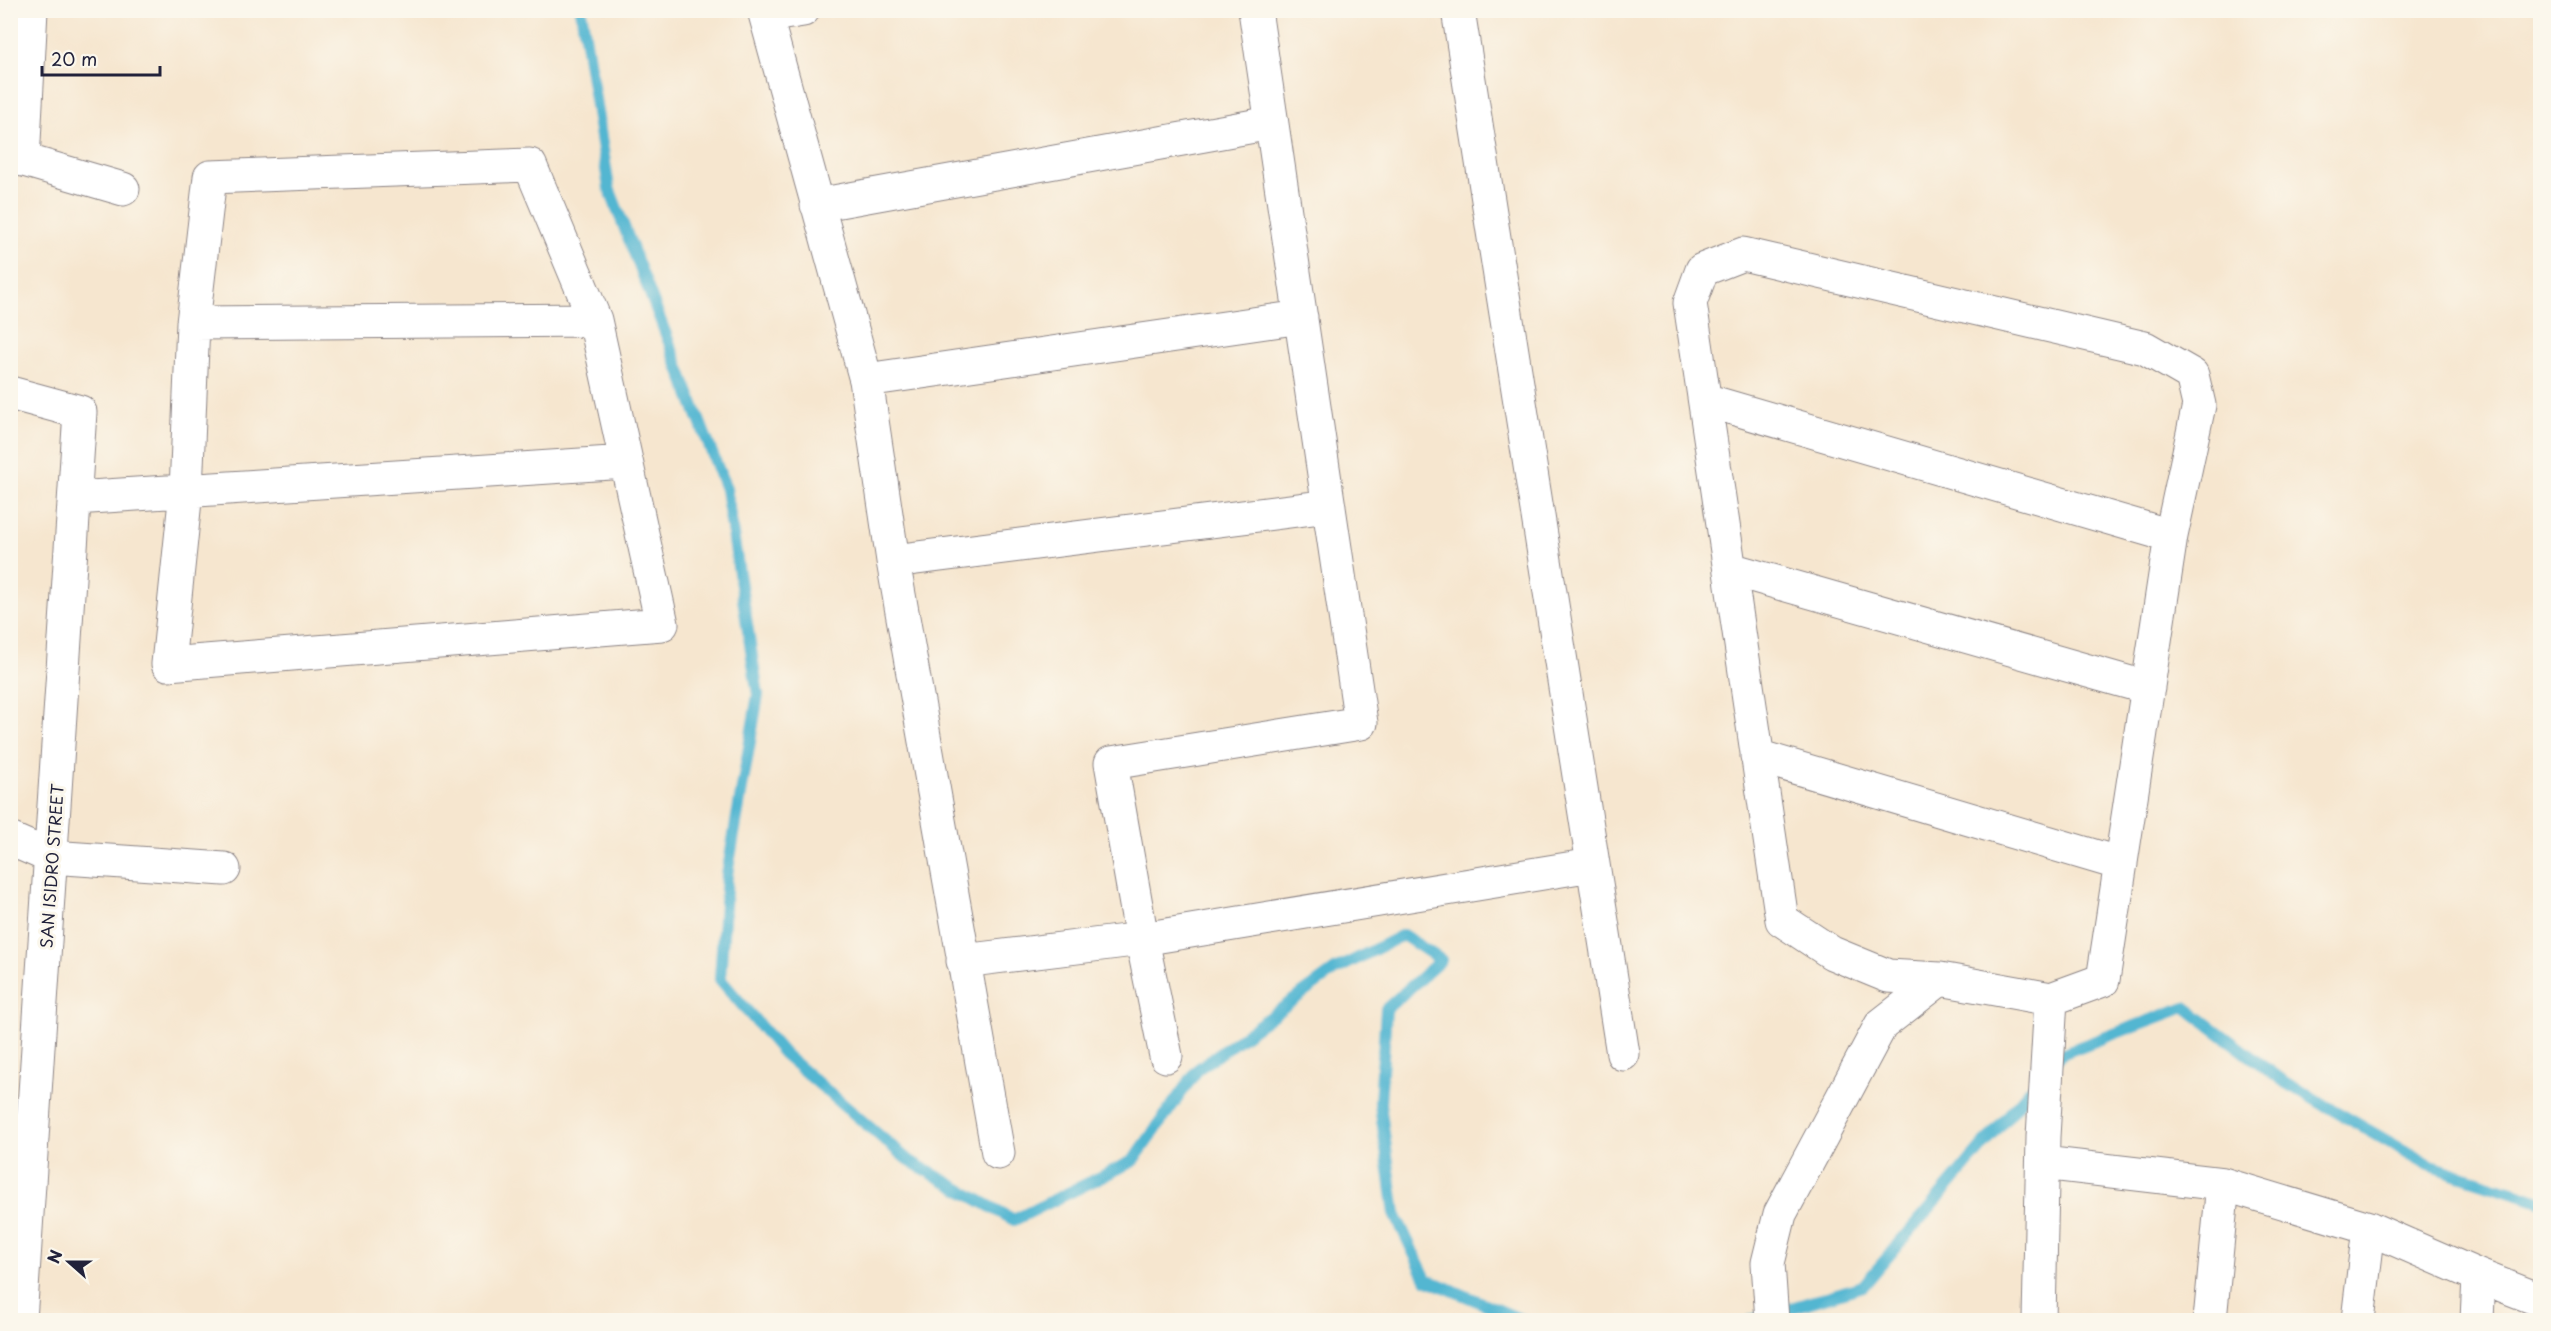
<svg xmlns="http://www.w3.org/2000/svg" width="2551" height="1331" font-family="'Playpen Sans',sans-serif">
  <style>
    .lines { fill: none; stroke-linecap: round; stroke-linejoin: round }
    .stream { stroke: #53b6d1; stroke-width: 12 }
    .street-casing { stroke: #8c8485; stroke-width: 35 }
    .street { stroke: #fff; stroke-width: 33 }
    .labels { text-anchor: middle; dominant-baseline: central; stroke-width: 6; stroke-linejoin: round; paint-order: stroke }
    .street-label { font-size: 16px; fill: #22223b; stroke: #fbf7ec }
  </style>
  <rect width="100%" height="100%" fill="#fbf7ec"/>
  <filter id="ink" filterUnits="userSpaceOnUse"><feTurbulence type="fractalNoise" baseFrequency=".0167" numOctaves="2"/><feDisplacementMap in="SourceGraphic" scale="12" xChannelSelector="R" yChannelSelector="G"/><feConvolveMatrix kernelMatrix="1 2 1 2 8 2 1 2 1" color-interpolation-filters="sRGB"/></filter>
  <filter id="wash" filterUnits="userSpaceOnUse"><feTurbulence type="fractalNoise" baseFrequency=".008" numOctaves="4" result="noise"/><feDisplacementMap in="SourceGraphic" scale="24" xChannelSelector="R" yChannelSelector="G"/><feGaussianBlur stdDeviation="1.35" result="paint"/><feColorMatrix in="noise" values="0 0 0 0 0 0 0 0 0 0 0 0 0 0 0 0 0 1.4 0 .05"/><feComposite in="paint" operator="in"/></filter>
  <g filter="url(#wash)">
    <rect width="100%" height="100%" fill="#f6e6cf"/>
    <g class="lines">
      <path class="stream" d="M581,10L609,188L726,489L758,695L727,875L720,979L784,1054L908,1160L1014,1220L1133,1161L1198,1069L1335,970L1403,935L1441,960L1386,1009L1380,1104L1395,1214L1426,1279L1522,1320
        M2053,1063L2061,1054L2185,1007L2286,1083L2431,1166L2540,1201
        M1752,1320L1863,1286L2038,1081"/>
    </g>
  </g>
  <g filter="url(#ink)">
    <g class="lines">
      <g class="street-casing">
        <path id="street" d="M764,10L866,380L893,561L998,1153
          M1458,10L1623,1054
          M766,16L803,10
          M10,156L123,189
          M23,160L31,10
          M530,165L595,320L662,624L168,664L186,491L193,323L210,177Z
          M817,205L1271,123
          M1743,254L2145,348L2192,375L2199,405L2171,536L2103,980L2051,999L1940,979L1888,976L1832,953L1782,920L1690,303L1702,270Z
          M193,323L595,320
          M866,380L1301,317
          M10,393L80,412L20,1320
          M1705,400L2171,536
          M75,498L626,462
          M893,561L1329,506
          M1730,569L2148,688
          M1757,756L2121,864
          M10,839L51,857L224,869
          M963,961L1142,939L1592,865
          M1166,1056L1142,939L1111,763L1361,723L1255,10
          M2043,1163L2223,1184L2369,1228L2479,1276L2540,1300
          M1772,1320L1768,1263L1780,1214L1881,1025L1940,979
          M2039,1320L2043,1137L2051,999
          M2210,1320L2223,1184
          M2358,1320L2369,1228
          M2477,1320L2479,1276"/>
      </g>
      <use href="#street" class="street"/>
    </g>
  </g>
  <g class="labels">
    <g class="street-label">
      <text transform="translate(51 866) rotate(-86)">SAN ISIDRO STREET</text>
    </g>
  </g>
  <rect width="2551" height="1331" fill="none" stroke="#fbf7ec" stroke-width="36"/>
  <g transform="translate(69 1262) rotate(291)" stroke="#fbf7ec" stroke-width="4.5" paint-order="stroke">
  <path d="M0-4.5L10 22L0 15L-10 22Z" fill="#22223b"/>
  <text y="-9" font-size="16" font-weight="bold" text-anchor="middle" fill="#22223b">N</text>
  </g>
  <path d="M42 66v9h118v-9" fill="none" stroke="#22223b" stroke-width="3"/>
  <text x="51" y="66" font-size="18" fill="#22223b" stroke="#fbf7ec" stroke-width="4.5" paint-order="stroke">20 m</text>
</svg>
